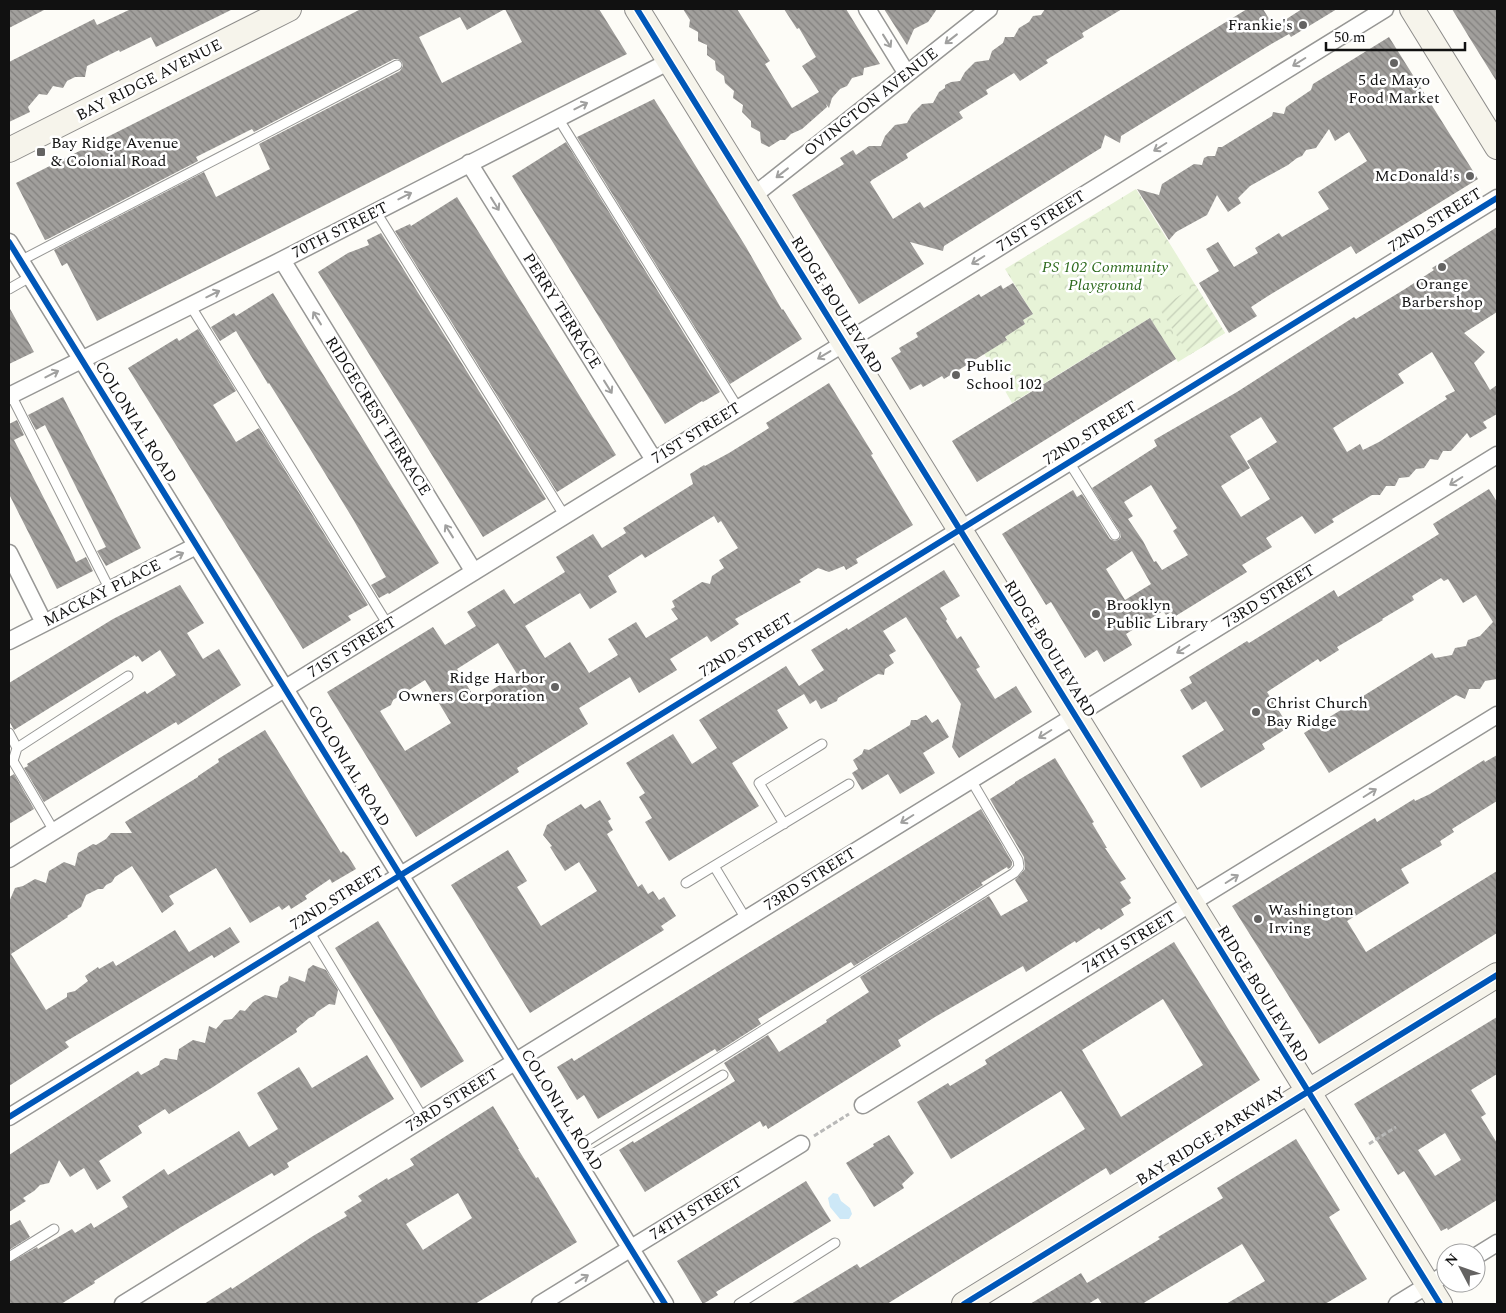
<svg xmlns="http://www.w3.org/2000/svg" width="1506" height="1313" font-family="Spectral,serif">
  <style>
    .park { fill: url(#park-crowns) }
    .garden { fill: url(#garden-furrows) }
    .water { fill: #cde8f7 }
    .building { fill: url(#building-back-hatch); fill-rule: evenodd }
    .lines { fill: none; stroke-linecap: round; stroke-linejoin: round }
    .lane-casing { stroke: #979795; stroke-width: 11 }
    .street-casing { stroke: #979795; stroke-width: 19 }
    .secondary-casing { stroke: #8e8d8b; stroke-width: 26 }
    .path { stroke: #b9b9b8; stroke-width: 3; stroke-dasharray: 5 2.5; stroke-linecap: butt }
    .lane { stroke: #fffffe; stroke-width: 9 }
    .street { stroke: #fffffe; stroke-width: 16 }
    .secondary { stroke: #f6f4eb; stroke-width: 24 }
    .cycleway-casing { stroke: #fff; stroke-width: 9 }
    .cycleway { stroke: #0057b8; stroke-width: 6 }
    .oneway { stroke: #a0a09f }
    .poi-dot { fill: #646362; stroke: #fff; stroke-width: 2 }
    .labels { text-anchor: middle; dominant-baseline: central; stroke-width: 5; stroke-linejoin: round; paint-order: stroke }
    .poi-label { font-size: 16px; fill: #111; stroke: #fff; text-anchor: start }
    .street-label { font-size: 16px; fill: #111; stroke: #fff }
    .park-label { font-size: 16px; font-style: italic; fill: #2f6b1f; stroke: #fff }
  </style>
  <defs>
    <pattern id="park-crowns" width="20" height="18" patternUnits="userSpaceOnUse" patternTransform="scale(1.25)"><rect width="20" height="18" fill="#e7f3d7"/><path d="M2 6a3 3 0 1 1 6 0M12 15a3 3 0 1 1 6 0" fill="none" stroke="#c5cfb8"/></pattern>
    <pattern id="garden-furrows" width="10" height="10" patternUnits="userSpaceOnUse" patternTransform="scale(1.25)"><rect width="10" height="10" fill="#e7f3d7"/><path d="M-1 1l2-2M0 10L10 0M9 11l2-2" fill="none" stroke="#c5cfb8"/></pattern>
    <pattern id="building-back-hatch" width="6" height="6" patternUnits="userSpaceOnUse" patternTransform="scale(1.25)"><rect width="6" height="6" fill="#a19f9c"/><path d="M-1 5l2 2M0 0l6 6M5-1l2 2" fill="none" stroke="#82807e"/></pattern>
  </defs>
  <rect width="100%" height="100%" fill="#fdfcf7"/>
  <path class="park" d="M1136,189L1225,333L1178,362L1150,318L1012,403L1004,389L1015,382L1005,366L1002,368L996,359L990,362L984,354L1007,340L1005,337L1025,324L1023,320L1033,314L1005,269Z"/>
  <path class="garden" d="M1196,286L1225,333L1189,355L1159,308Z"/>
  <path class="water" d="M833,1193L838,1194L841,1201L850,1208L852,1214L849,1219H840L830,1207L828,1198Z"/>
  <path class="building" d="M9,9H46L9,28Z
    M131,9H233L156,47L151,37L120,52L119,50L87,66L85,77H75L67,81L63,88L53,86L47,95L39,94L28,107L30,112L9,122V62L94,19L97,25Z
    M361,9H599L627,54L447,143L97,321L67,263L62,266L54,250L204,172L216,197L270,169L259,144L400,71L403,66L402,62L398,59H394L254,132L252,129L196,157L198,161L48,239L45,240L16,183ZM505,9L522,42L442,83L419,37L460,17L467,30Z
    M683,9H737L770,61L765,64L792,108L819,92L802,66L816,57L799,28L797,29L784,9H846L880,64L864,68L863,75L852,78L847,86L840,89L832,98L829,108L826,104L827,107L802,129L791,134L785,140H780L769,147L761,143L760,132L751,127V121L742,112L743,105L733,98L734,91L725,83L724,76L716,70L715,61L707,55V45L698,41V32L689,27L690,20Z
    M884,9H937L928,22L914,29L907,45Z
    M1045,9H1122L1082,33L1084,37L1046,60L1048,63L1020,81L1014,73L986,90L988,94L959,112L963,118L906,154L908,158L872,180L870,182L893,219L920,202L924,208L1247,9H1263L1274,27L1302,9H1337L1291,37L1289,34L1268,46L1121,136L1120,143L1105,135L1101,148L944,246L943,251L910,242L924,264L859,304L792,195L844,164L840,158L853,150L856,155L869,146H881L885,136L895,125L907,123L912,114L922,104L933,103L939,92L945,88V85L951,82L960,81L965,72L975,62L989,60L992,51L1003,43L1005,37H1014L1019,28L1029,22L1033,16L1041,15Z
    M1452,9H1497V82L1469,37Z
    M1389,37L1478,179L1356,254L1351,246L1268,296L1251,307L1257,316L1229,333L1199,283L1219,271L1206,249L1218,242L1234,267L1258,253L1255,248L1279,233L1282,237L1329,209L1318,192L1367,161L1349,132L1335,141L1329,129L1316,148L1306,150L1302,156L1297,158L1288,165L1250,186L1238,198L1241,203L1228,212L1217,195L1207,215L1176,232L1169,240L1137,189L1159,195L1162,184L1194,164L1202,165L1204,158L1208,156H1215L1218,147H1222L1272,116L1273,112L1284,114L1286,107L1311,90L1313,84Z
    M654,99L746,247L782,310L783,309L802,339L730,384L577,137Z
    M566,142L720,392L703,402L702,401L665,424L512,176Z
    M457,197L616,455L557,492L395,231L410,224L411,226Z
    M1497,227V312L1464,333L1485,352L1474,363L1490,390L1497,385V414L1483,422L1487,428L1470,438L1467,433L1451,451H1443L1438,460L1430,459L1424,468L1416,469L1409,477L1399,478L1395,486H1386L1380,495H1372L1332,519L1334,522L1315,534L1302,516L1266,538L1272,547L1242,565L1247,572L1174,617L1171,612L1166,615L1163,611L1126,634L1132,645L1104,662L1097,650L1085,658L1051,602L1046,605L1002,534L1073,490L1077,497L1082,494L1110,539L1115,541L1118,540L1121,537L1120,532L1092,488L1157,446L1154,440L1237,392L1354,317L1356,319L1405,289L1434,270L1432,268ZM1432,352L1455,391L1445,396L1447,399L1379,442L1363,450L1360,444L1347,452L1333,428L1404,383L1398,374ZM1261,417L1277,442L1247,461L1270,499L1241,517L1221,486L1250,468L1230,436ZM1151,485L1177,528L1173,531L1188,555L1162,570L1156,561L1154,562L1143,541L1128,519L1133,516L1124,502ZM1132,551L1151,584L1125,600L1106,569Z
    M381,233L546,499L483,537L318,272L348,253L369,245L367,240Z
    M1013,283L1033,314L1023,320L1025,324L1005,337L1007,340L944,379L942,376L923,387L921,384L910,390L891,358L901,352L899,348L918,337L916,333L979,294L981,297L1001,285L1003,289Z
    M273,293L439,563L389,594L388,593L379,598L371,585L386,577L353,519L283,405L269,383L268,384L236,331L220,341L211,327L234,313L236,316Z
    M9,307L34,352L9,364Z
    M1150,318L1176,359L977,482L952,441Z
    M198,329L236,391L213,405L228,429L236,442L259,428L368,605L348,616L351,620L303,649L128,368L177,338L179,341Z
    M829,383L873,454L871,455L913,525L856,559L858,563L846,570L844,566L829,572L818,568L799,580L801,582L735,619L739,624L711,642L707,636L670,659L677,670L639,693L630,677L579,708L588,724L517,768L519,772L416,837L327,692L433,627L445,645L476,626L467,612L504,589L514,604L565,572L556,557L593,534L602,548L626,533L623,528L693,484L690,474L704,465L705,466L729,453L769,428L766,423ZM714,516L718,523L721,521L738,548L719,560L724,568L712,576L710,584L702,582L672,601L675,607L671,609L678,619L646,638L636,622L608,639L618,655L589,673L570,642L545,658L525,626L580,593L590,609L617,592L608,576L642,554L645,558ZM498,643L517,674L476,700L457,669ZM425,680L451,723L405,751L380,711L391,705L393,700Z
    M63,397L141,548L106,566L97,551L106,547L45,425L36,430L28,415Z
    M17,420L24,435L14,440L69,547L76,562L86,557L93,571L57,589L9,494V424Z
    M1489,489L1497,502V679L1485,681L1480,689H1469L1465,699L1456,695L1329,773L1304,733L1432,653L1435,658L1452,655L1455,648L1466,646L1468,640L1480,636L1493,622L1476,595L1463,603L1448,579L1444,581L1441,578L1412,596L1414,600L1382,619L1383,620L1337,647L1339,650L1320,662L1318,659L1267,692L1289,727L1262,744L1265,749L1201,788L1182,756L1224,730L1206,701L1192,710L1180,690L1192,683L1189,677L1247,641L1249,643L1334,590L1338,597L1439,534L1433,524Z
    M944,570L960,596L940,608L947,619L946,621L957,639L961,636L980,667L976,669L995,699L1016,686L1032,712L959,758L952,747L961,704L906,617L883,631L896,651L889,655L894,663L885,669L884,675L878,674L838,698L837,701L821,709L816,700L810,704L804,694L777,710L788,728L732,763L759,806L669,861L645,822L652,818L639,797L645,793L626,763L673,734L692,764L717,748L699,720L786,666L799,686L824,670L811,650L847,628L848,630Z
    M180,585L204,623L187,633L203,659L219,649L241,685L178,725L176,722L44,802L24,768L28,766L27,764L145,691L147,694L176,675L160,650L142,662L138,656L136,657L135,655L14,730L9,721V683L113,619Z
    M926,715L932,723L938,719L949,737L923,753L935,773L900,794L888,774L862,790L852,773L858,769L853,760L862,754L864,749L869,750L910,725L911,720H917Z
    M265,730L341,853L343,851L348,856L356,869L332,883L330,879L305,896L307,899L291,909L289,905L282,910L279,906L250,923L216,868L169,896L174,904L162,913L132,866L115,877L112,882L106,885L103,889H98L86,895L81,907L67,916L68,917L11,954L46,1010L67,997V993L75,991L88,981L85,976L98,967L99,969L113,961L116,966L175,930L189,952L230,927L240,942L214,958L212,955L65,1042L69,1047L9,1086V902L15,888L23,886L35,879L46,883L49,871L64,862L75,866L78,853L93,844L96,845L106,839L111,833H132L125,822L198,777V776L219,762L218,759Z
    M1497,755V801L1452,829L1454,832L1440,841L1442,845L1401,869L1409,883L1347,921L1366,952L1497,871V933L1319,1044L1232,906L1375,818L1377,822L1414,799L1415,801L1430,794L1484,760L1485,762Z
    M1055,758L1094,822L1092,823L1107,848H1105L1126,879L1120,882L1131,898L1129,900L1131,903L1121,909L1124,915L1101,930L1099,928L1076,943L1075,941L1026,972L1023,966L935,1017L898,1040L901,1046L768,1129L766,1125L763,1127L760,1121L645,1192L619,1150L633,1141L634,1143L735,1081L724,1063L768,1035L779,1052L827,1022L826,1020L869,992L860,977L989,896L1001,916L1028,901L1015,880L1025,869L1024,857L990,799L1015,783V782Z
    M14,774L34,809L9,824V777Z
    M600,800L611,819L608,821L613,830L607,834L638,887L642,884L648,894L653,891L659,900L664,897L676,916L661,926L664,930L530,1013L451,885L508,850L527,881L517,887L541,926L597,891L579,862L565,871L550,847L552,846L543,835L547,825L581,804L585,809Z
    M981,809L1012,862V865L1010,868L1008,869L1007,867L981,883L983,885L854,966L851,962L758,1019L761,1024L717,1052L715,1049L598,1119L584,1095L577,1100L557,1067L572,1058L574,1061Z
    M378,921L464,1061L421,1088L335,948Z
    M1174,942L1260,1080L1110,1175L1106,1168L887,1304H791L857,1264L860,1268L1085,1129L1061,1091L951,1159L917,1102L948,1083L950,1086L987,1064L985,1060ZM1163,999L1203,1065L1121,1117L1082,1050Z
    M313,965L326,970L338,990L335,1005L329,1004L317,1012L314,1016L309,1018L296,1029L297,1032L213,1087L169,1114L165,1109L138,1126L142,1133L99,1161L111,1181L97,1190L84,1168L70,1177L59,1160L49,1183L40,1185L34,1191L23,1198L26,1201L9,1212V1155L138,1071L141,1075L159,1065L160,1061L165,1058L177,1060L179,1049L193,1040L205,1043L209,1026L216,1029L224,1020L232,1019L240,1010L245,1011L253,1002L265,995L277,998L280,986L288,981L289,976L305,982L308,969Z
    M1497,1017V1074L1471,1090L1486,1114L1481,1117L1497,1143V1200L1448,1230L1447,1228L1441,1231L1404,1171L1398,1175L1354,1104ZM1445,1133L1461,1160L1435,1176L1418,1150Z
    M367,1055L394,1099L287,1163L289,1167L274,1176L272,1173L181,1227L94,1281L95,1283L61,1304H9V1263L37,1247L38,1249L72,1229L75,1233L91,1223L94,1228L128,1207L122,1197L164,1169L168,1175L239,1131L249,1147L278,1129L257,1093L299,1067L312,1088Z
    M493,1106L519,1149H518L536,1178L538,1177L577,1242L475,1304H204L231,1287L232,1289L313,1236L347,1216L344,1212L362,1201L358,1196L387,1178L388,1180L414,1165L410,1159ZM458,1193L472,1218L423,1250L406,1224Z
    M889,1135L914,1173L902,1184L904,1188L874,1207L846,1163L874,1146L873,1144Z
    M1296,1139L1340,1210L1329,1217L1367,1279L1325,1304H1226L1265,1281L1242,1244L1142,1304H1102L1098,1298L1088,1304H1030L1081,1273L1087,1283L1160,1239L1158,1237L1223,1198L1217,1188Z
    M806,1181L831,1221L716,1292L718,1295L703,1304L677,1261Z
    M20,1220L30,1237L9,1250V1226Z"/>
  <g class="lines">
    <g class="lane-casing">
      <path id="lane" d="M558,118L738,408
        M376,212L564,515
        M20,261L397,65
        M9,289L30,277
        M190,305L388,625
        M11,395L110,590
        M1069,462L1115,535
        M9,733L17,748
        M784,824L759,783L822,744
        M54,831L13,761L17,748L128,676
        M714,866L746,919
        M686,883L849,784
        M309,931L423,1118
        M571,1151L1014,873L1019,867L1018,860L971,780
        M578,1163L723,1075
        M9,1257L54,1229
        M739,1304L835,1243"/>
    </g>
    <g class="street-casing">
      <path id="street" d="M867,9L907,74
        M469,163L654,460
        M753,196L989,9
        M9,242L665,1304
        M282,260L474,572
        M9,396L282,260L670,61
        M9,553L44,623
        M9,641L196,546
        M9,859L1385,9
        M863,1105L1497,715
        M9,1117L1497,198
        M1476,1256L1497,1243
        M123,1304L1497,455
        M540,1304L801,1144
        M1397,1304L1446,1274"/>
    </g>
    <g class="secondary-casing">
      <path id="secondary" d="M637,9L1440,1304
        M1412,9L1497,147
        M9,150L289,9
        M964,1304L1497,975"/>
    </g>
    <path class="path" d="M814,1136L849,1114
      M1369,1144L1396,1127"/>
    <use href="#lane" class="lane"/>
    <use href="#street" class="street"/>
    <use href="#secondary" class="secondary"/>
    <g class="cycleway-casing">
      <path id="cycleway" d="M637,9L1440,1304
        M9,242L665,1304
        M9,1117L1497,198
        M964,1304L1497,975"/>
    </g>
    <use href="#cycleway" class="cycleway"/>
  </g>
  <defs><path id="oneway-shaft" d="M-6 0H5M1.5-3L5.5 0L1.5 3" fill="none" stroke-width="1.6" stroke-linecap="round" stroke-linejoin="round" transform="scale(1.25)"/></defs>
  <g class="oneway">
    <use href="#oneway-shaft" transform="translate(951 39) rotate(142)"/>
    <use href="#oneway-shaft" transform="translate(887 41) rotate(58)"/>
    <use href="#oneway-shaft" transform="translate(1299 62) rotate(148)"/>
    <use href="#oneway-shaft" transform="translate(581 106) rotate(-27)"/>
    <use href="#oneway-shaft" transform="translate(1160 147) rotate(148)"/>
    <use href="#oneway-shaft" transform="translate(782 173) rotate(142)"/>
    <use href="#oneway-shaft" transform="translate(405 196) rotate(-27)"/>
    <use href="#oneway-shaft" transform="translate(495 204) rotate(58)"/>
    <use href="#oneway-shaft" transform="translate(978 260) rotate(148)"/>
    <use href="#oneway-shaft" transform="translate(213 294) rotate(-26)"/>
    <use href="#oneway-shaft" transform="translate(317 318) rotate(-122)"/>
    <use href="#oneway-shaft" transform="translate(824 355) rotate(149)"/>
    <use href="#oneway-shaft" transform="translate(52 374) rotate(-27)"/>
    <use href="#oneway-shaft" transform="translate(608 387) rotate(58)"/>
    <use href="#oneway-shaft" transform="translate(1456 481) rotate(148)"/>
    <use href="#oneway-shaft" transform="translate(449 531) rotate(-122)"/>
    <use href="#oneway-shaft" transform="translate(177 556) rotate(-27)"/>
    <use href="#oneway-shaft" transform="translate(1183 649) rotate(148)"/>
    <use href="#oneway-shaft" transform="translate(1045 734) rotate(148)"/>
    <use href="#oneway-shaft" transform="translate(1370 793) rotate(-32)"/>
    <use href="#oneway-shaft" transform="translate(907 819) rotate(148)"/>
    <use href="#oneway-shaft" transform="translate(1232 879) rotate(-32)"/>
    <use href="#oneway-shaft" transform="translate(582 1279) rotate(-32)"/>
  </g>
  <g class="poi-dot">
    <circle cx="1303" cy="25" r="5"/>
    <circle cx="1394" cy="63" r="5"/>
    <rect x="36" y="147" width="10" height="10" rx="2.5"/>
    <circle cx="1470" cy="176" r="5"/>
    <circle cx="1442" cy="267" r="5"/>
    <circle cx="956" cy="375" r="5"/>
    <circle cx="1096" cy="614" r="5"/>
    <circle cx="555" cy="687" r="5"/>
    <circle cx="1256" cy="712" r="5"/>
    <circle cx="1258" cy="919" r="5"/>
  </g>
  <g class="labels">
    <g class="poi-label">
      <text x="1293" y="25" text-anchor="end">Frankie's</text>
      <text x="1394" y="80" text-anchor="middle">5 de Mayo<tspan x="1394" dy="18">Food Market</tspan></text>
      <text x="51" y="143">Bay Ridge Avenue<tspan x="51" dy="18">&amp; Colonial Road</tspan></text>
      <text x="1460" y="176" text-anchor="end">McDonald's</text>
      <text x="1442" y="284" text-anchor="middle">Orange<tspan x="1442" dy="18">Barbershop</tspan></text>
      <text x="966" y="366">Public<tspan x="966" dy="18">School 102</tspan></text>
      <text x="1106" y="605">Brooklyn<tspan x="1106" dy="18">Public Library</tspan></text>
      <text x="545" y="678" text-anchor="end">Ridge Harbor<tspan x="545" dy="18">Owners Corporation</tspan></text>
      <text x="1266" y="703">Christ Church<tspan x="1266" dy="18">Bay Ridge</tspan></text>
      <text x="1268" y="910">Washington<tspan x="1268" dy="18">Irving</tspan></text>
    </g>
    <g class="street-label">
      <text transform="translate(149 80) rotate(-27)">BAY RIDGE AVENUE</text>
      <text transform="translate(871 102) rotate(-38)">OVINGTON AVENUE</text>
      <text transform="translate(1435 220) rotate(-32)">72ND STREET</text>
      <text transform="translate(1041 221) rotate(-32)">71ST STREET</text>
      <text transform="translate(340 230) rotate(-27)">70TH STREET</text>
      <text transform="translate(837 305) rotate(58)">RIDGE BOULEVARD</text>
      <text transform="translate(562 311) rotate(58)">PERRY TERRACE</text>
      <text transform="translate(378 416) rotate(58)">RIDGECREST TERRACE</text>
      <text transform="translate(136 422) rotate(58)">COLONIAL ROAD</text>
      <text transform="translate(696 433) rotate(-32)">71ST STREET</text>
      <text transform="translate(1090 433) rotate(-32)">72ND STREET</text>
      <text transform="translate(102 593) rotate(-27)">MACKAY PLACE</text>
      <text transform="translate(1269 596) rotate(-32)">73RD STREET</text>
      <text transform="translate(746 645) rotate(-32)">72ND STREET</text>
      <text transform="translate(352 647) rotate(-32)">71ST STREET</text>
      <text transform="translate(1050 649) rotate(58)">RIDGE BOULEVARD</text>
      <text transform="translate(349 766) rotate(58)">COLONIAL ROAD</text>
      <text transform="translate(810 879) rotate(-32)">73RD STREET</text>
      <text transform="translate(337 898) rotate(-32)">72ND STREET</text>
      <text transform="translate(1129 942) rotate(-31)">74TH STREET</text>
      <text transform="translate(1263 994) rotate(58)">RIDGE BOULEVARD</text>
      <text transform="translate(452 1100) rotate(-32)">73RD STREET</text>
      <text transform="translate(562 1110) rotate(58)">COLONIAL ROAD</text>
      <text transform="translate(1211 1136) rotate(-32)">BAY RIDGE PARKWAY</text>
      <text transform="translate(696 1208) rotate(-32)">74TH STREET</text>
    </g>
    <g class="park-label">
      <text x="1105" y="267">PS 102 Community<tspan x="1105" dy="18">Playground</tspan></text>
    </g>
  </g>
  <rect width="1506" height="1313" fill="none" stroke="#111111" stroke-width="20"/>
  <g transform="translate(1461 1268) rotate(311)"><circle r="24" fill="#ffffff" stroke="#a0a0a0"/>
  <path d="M0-4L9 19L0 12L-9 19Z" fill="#646362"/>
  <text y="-8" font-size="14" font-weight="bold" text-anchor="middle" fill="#111111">N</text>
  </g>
  <path d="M1326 42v8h139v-8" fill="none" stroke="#111111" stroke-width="2.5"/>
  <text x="1334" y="42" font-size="15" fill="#111111" stroke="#ffffff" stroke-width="4" paint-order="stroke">50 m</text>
</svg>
